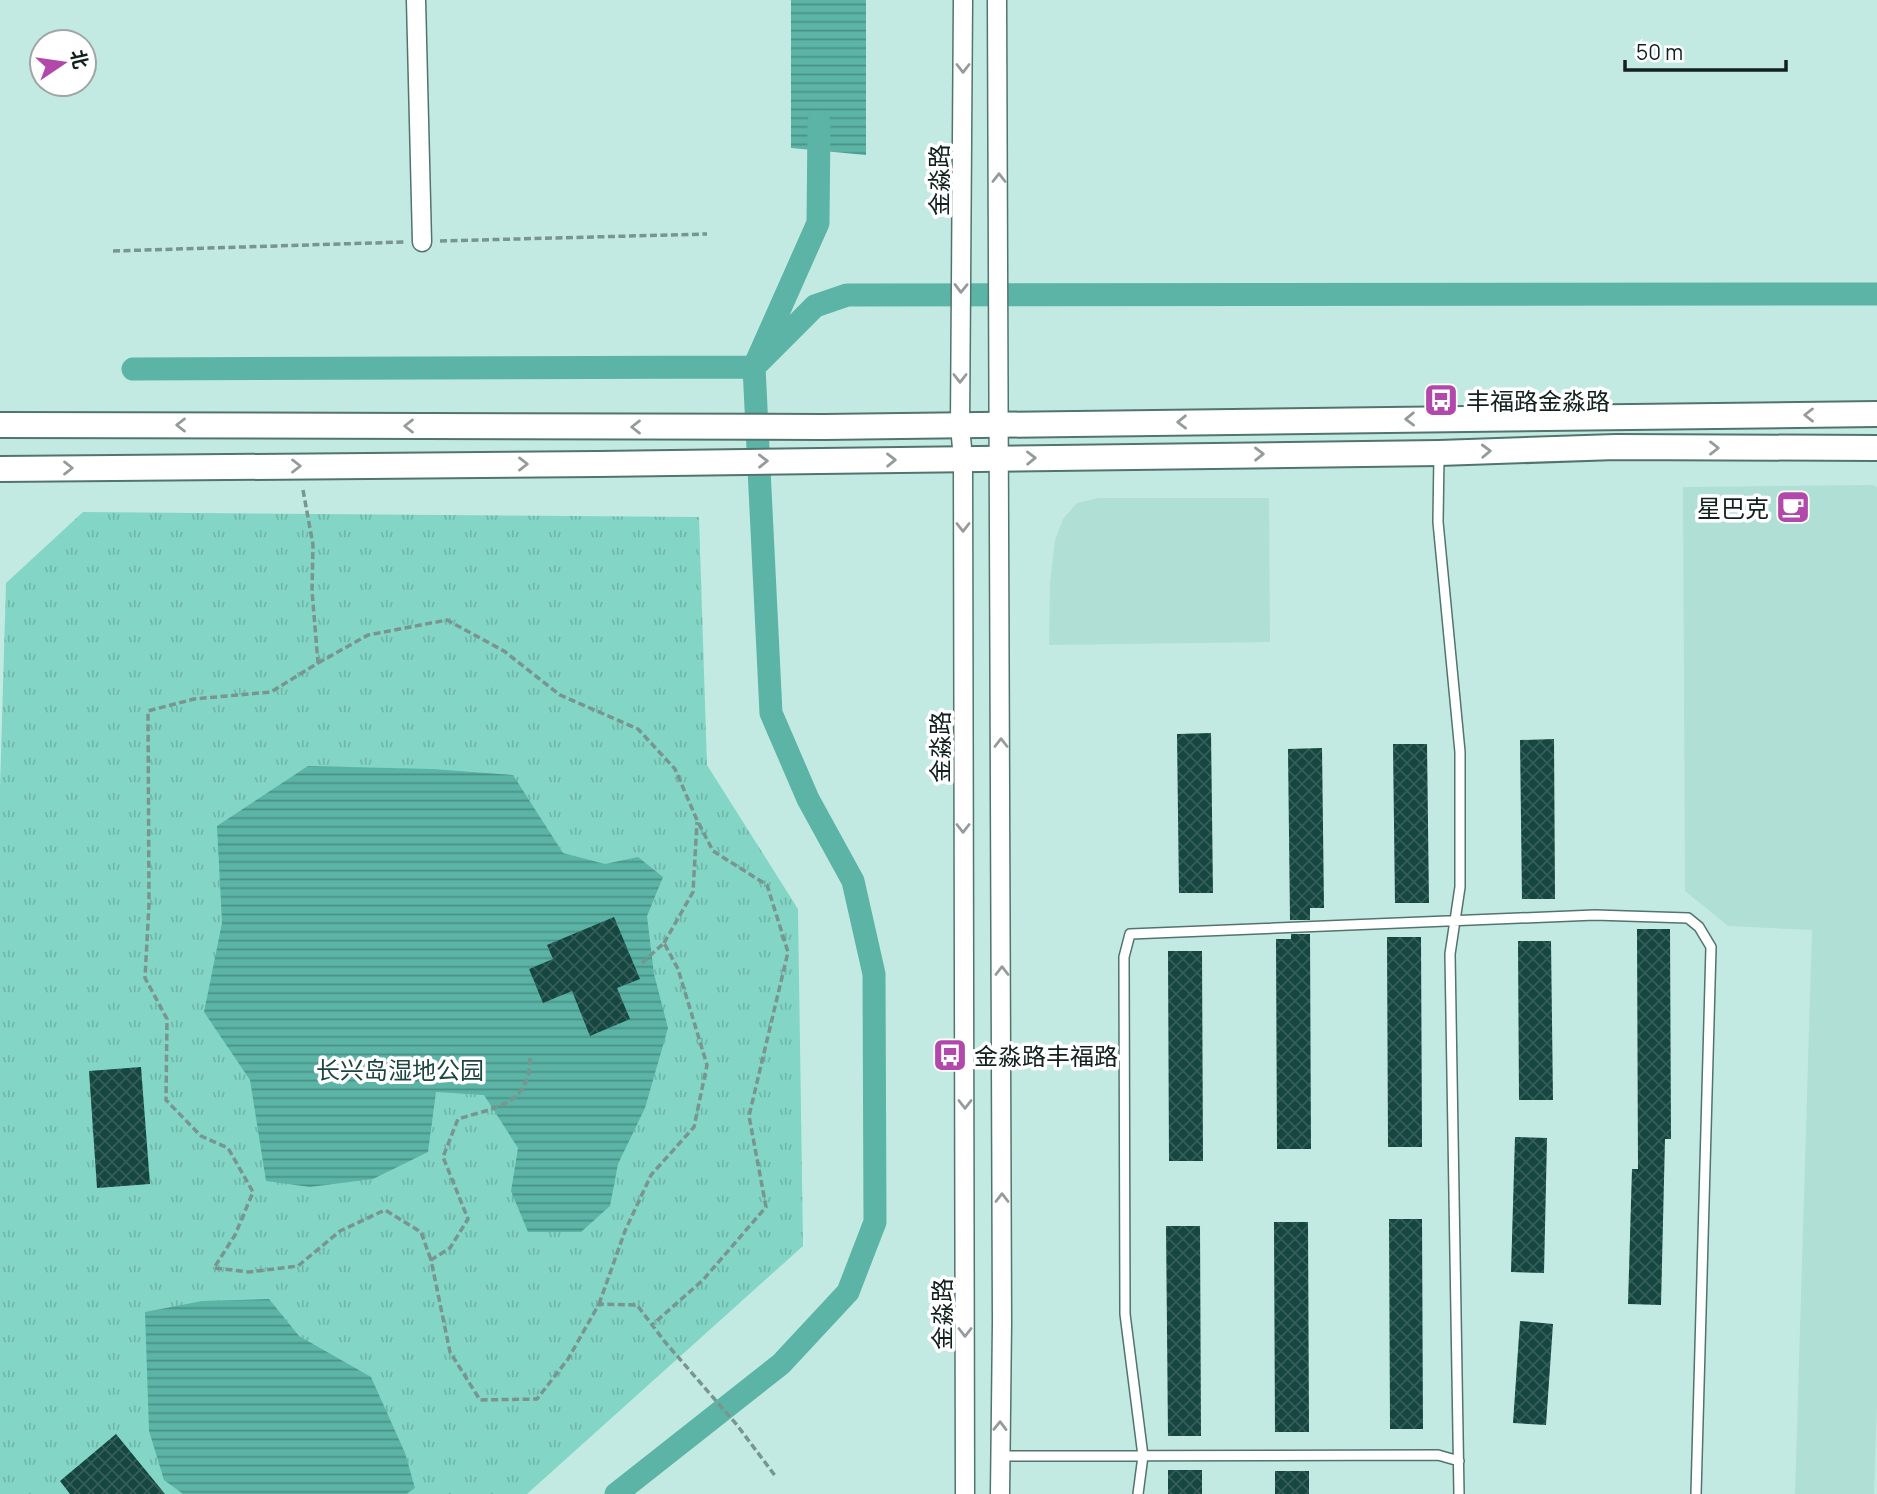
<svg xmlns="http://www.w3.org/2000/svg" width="1877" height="1494" font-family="Manrope,'Noto Sans SC',sans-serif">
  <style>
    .built { fill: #afdfd5 }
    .park { fill: url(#park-tufts) }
    .water { fill: url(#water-rules) }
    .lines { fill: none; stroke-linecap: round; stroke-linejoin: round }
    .canal { stroke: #5bb4a5; stroke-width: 23 }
    .building { fill: url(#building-cross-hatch) }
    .lane-casing { stroke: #51746d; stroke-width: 12 }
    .street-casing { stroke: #51746d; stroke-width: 21 }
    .secondary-casing { stroke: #51746d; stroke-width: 28 }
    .path { stroke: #78958f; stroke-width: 3.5; stroke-dasharray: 7 3.5; stroke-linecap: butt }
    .lane { stroke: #fff; stroke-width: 9 }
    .street { stroke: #fff; stroke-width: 18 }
    .secondary { stroke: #fff; stroke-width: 24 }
    .oneway { stroke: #949b9a }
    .labels { text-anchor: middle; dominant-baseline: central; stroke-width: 7; stroke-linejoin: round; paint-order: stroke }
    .street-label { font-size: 24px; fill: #12211e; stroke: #fff }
    .poi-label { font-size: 24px; fill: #12211e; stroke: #fff; text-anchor: start }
    .park-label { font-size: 24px; fill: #1d463f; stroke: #fff }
  </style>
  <defs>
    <pattern id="park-tufts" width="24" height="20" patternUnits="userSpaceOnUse" patternTransform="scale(1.75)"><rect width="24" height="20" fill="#83d6c6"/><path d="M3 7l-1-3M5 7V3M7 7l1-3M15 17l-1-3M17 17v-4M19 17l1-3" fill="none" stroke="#70b7aa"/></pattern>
    <pattern id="water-rules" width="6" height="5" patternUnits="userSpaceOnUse" patternTransform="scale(1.75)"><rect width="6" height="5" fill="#5bb4a5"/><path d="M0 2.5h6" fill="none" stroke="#4a9286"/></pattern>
    <pattern id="building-cross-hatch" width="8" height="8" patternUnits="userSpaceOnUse" patternTransform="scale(1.75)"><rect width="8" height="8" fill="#15463f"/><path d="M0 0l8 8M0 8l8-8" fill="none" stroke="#365e58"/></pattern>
  </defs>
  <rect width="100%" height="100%" fill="#c3eae2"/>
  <path class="built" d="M1872,485L1877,487V1403L1874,1494H1795L1812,930L1728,926L1685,891L1683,487Z
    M1099,498H1269L1270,642L1049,645L1050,583L1055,540L1063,519L1077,503Z"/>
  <path class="park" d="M83,512L699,517L707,765L798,909L803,1246L527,1494H0V788L6,583Z"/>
  <path class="water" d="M791,0H866V155L791,148Z
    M308,766L432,769L513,775L563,853L605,864L638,857L663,877L647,916L654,974L668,1028L645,1108L618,1164L610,1206L581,1232H528L511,1191L518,1148L484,1095L436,1092L428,1152L373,1179L310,1187L266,1181L250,1080L204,1012L222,923L217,826Z
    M269,1299L299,1336L371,1377L405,1453L415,1488L406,1494H183L164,1480L149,1431L145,1312L202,1301Z"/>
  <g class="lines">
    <path class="canal" d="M133,369L754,367L815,306L847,295L1877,294
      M616,1494L781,1364L848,1292L875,1222L874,974L853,881L808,799L771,713L754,367L818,223L819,122"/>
  </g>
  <path class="building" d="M1211,733L1213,893H1179L1177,734Z
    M1554,739L1555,899H1522L1520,740Z
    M1393,744H1427L1429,903H1395Z
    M1322,748L1324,908H1310V920H1290L1288,749Z
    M614,917L640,979L617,988L630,1019L590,1036L572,991L543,1003L529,969L553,959L547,945Z
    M1637,929H1670L1671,1139H1665L1661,1305L1628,1304L1632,1169H1638Z
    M1291,934H1310L1311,1149H1277L1276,939H1291Z
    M1387,937H1421L1422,1147H1388Z
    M1518,941H1551L1553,1100H1519Z
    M1168,951H1202L1203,1161H1169Z
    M141,1067L150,1184L97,1188L89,1071Z
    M1515,1137L1547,1138L1544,1273L1511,1272Z
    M1389,1219H1422L1423,1429H1390Z
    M1274,1222H1308L1309,1432H1275Z
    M1166,1226H1200L1201,1436H1168Z
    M1520,1321L1553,1324L1546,1425L1513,1423Z
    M116,1434L165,1494H70L60,1481Z
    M1168,1470H1202V1494H1168Z
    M1275,1471H1309V1494H1275Z"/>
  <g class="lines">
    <g class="lane-casing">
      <path id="lane" d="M1439,455L1438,522L1460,752V887L1450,954L1459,1494
        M1000,1456L1438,1455L1459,1461
        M1138,1494L1143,1456L1125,1314L1124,957L1130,934L1595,915L1688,918L1699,927L1711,947L1696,1494"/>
    </g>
    <g class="street-casing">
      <path id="street" d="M416,0L422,242
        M963,0L960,426L963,459L965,1494
        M997,0L1002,1323L1000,1494"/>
    </g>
    <g class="secondary-casing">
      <path id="secondary" d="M0,425L824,427L1877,414
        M0,469L598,464L1439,453L1616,447L1877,448"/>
    </g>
    <path class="path" d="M440,241L707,234
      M113,251L404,242
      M303,490L313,545L312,591L318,663L271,692L194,699L148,711L149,904L145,978L167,1019L166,1100L201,1136L228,1148L253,1192L235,1235L214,1268L249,1272L298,1266L340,1231L385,1210L421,1232L431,1260
      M318,663L368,635L447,620L504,651L560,695L638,729L675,769L697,820L713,851L767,885L788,952L749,1116L766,1207L703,1280L652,1325
      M664,943L693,892L697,822
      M530,1058C530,1105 496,1107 458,1119L443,1157L468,1219L450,1248L431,1260L450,1352L480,1400L537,1399L568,1359L599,1304L637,1305L665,1342L737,1425L776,1477
      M599,1304L625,1231L651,1175L694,1127L707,1065L678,969L664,943L642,963"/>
    <use href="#lane" class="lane"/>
    <use href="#street" class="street"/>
    <use href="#secondary" class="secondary"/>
  </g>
  <defs><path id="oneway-chevron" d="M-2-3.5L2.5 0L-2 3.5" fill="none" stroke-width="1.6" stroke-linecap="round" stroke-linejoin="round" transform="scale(1.75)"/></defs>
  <g class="oneway">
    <use href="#oneway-chevron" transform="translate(963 68) rotate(90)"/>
    <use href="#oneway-chevron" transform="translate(999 178) rotate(-90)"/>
    <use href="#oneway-chevron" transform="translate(961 288) rotate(91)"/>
    <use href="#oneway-chevron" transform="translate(960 378) rotate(90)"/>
    <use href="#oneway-chevron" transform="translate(1809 415) rotate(180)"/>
    <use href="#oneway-chevron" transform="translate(1410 419) rotate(179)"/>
    <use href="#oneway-chevron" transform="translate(1182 422) rotate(179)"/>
    <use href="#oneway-chevron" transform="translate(181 425) rotate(-180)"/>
    <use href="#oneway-chevron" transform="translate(409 426) rotate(-180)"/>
    <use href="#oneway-chevron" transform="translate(636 427) rotate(-180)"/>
    <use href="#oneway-chevron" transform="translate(1714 448)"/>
    <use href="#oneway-chevron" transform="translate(1486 451) rotate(-2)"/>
    <use href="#oneway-chevron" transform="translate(1259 454) rotate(-1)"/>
    <use href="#oneway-chevron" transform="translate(1031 458) rotate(-1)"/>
    <use href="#oneway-chevron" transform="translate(891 460) rotate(-1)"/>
    <use href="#oneway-chevron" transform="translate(763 461) rotate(-1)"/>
    <use href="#oneway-chevron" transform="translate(523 464)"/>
    <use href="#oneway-chevron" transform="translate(296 466)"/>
    <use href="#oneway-chevron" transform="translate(68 468)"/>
    <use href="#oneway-chevron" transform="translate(963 527) rotate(90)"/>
    <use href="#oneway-chevron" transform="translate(1001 743) rotate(-90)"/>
    <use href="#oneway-chevron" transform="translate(963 828) rotate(90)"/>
    <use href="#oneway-chevron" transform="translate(1002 971) rotate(-90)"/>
    <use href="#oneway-chevron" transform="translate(965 1104) rotate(90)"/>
    <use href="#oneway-chevron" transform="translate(1002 1198) rotate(-90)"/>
    <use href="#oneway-chevron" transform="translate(965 1332) rotate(90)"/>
    <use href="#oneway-chevron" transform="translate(1000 1426) rotate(-89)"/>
  </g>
  <defs>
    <g id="bus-square" transform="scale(1.75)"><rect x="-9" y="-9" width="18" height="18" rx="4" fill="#b248a9" stroke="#fff"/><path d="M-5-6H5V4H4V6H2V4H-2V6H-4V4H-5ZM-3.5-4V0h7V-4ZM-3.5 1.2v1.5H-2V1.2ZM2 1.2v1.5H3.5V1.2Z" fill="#fff"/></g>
    <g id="cafe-square" transform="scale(1.75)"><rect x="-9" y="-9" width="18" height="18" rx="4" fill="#b248a9" stroke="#fff"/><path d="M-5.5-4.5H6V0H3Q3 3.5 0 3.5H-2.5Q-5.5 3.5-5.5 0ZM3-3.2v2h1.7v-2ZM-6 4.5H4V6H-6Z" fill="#fff"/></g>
  </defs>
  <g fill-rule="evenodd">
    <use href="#bus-square" x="1441" y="400"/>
    <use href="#cafe-square" x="1793" y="507"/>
    <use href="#bus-square" x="950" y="1055"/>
  </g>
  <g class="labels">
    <g class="street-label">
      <text transform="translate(938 180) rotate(-90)">金淼路</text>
      <text transform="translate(939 747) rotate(-90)">金淼路</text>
      <text transform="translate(941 1314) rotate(-90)">金淼路</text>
    </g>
    <g class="poi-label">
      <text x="1466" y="400">丰福路金淼路</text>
      <text x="1769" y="507" text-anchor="end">星巴克</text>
      <text x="974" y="1055">金淼路丰福路</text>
    </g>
    <g class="park-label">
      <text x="400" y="1069">长兴岛湿地公园</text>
    </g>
  </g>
  <g transform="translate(63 63) rotate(77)"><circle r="33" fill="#ffffff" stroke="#a0a6a5" stroke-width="2"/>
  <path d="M0-5L12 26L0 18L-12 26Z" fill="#b248a9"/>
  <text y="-10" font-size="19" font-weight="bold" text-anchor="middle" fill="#12211e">北</text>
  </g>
  <path d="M1625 60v10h161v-10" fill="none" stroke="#12211e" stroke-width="3.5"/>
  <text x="1636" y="60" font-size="21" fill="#12211e" stroke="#ffffff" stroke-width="5" paint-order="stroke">50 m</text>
</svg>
